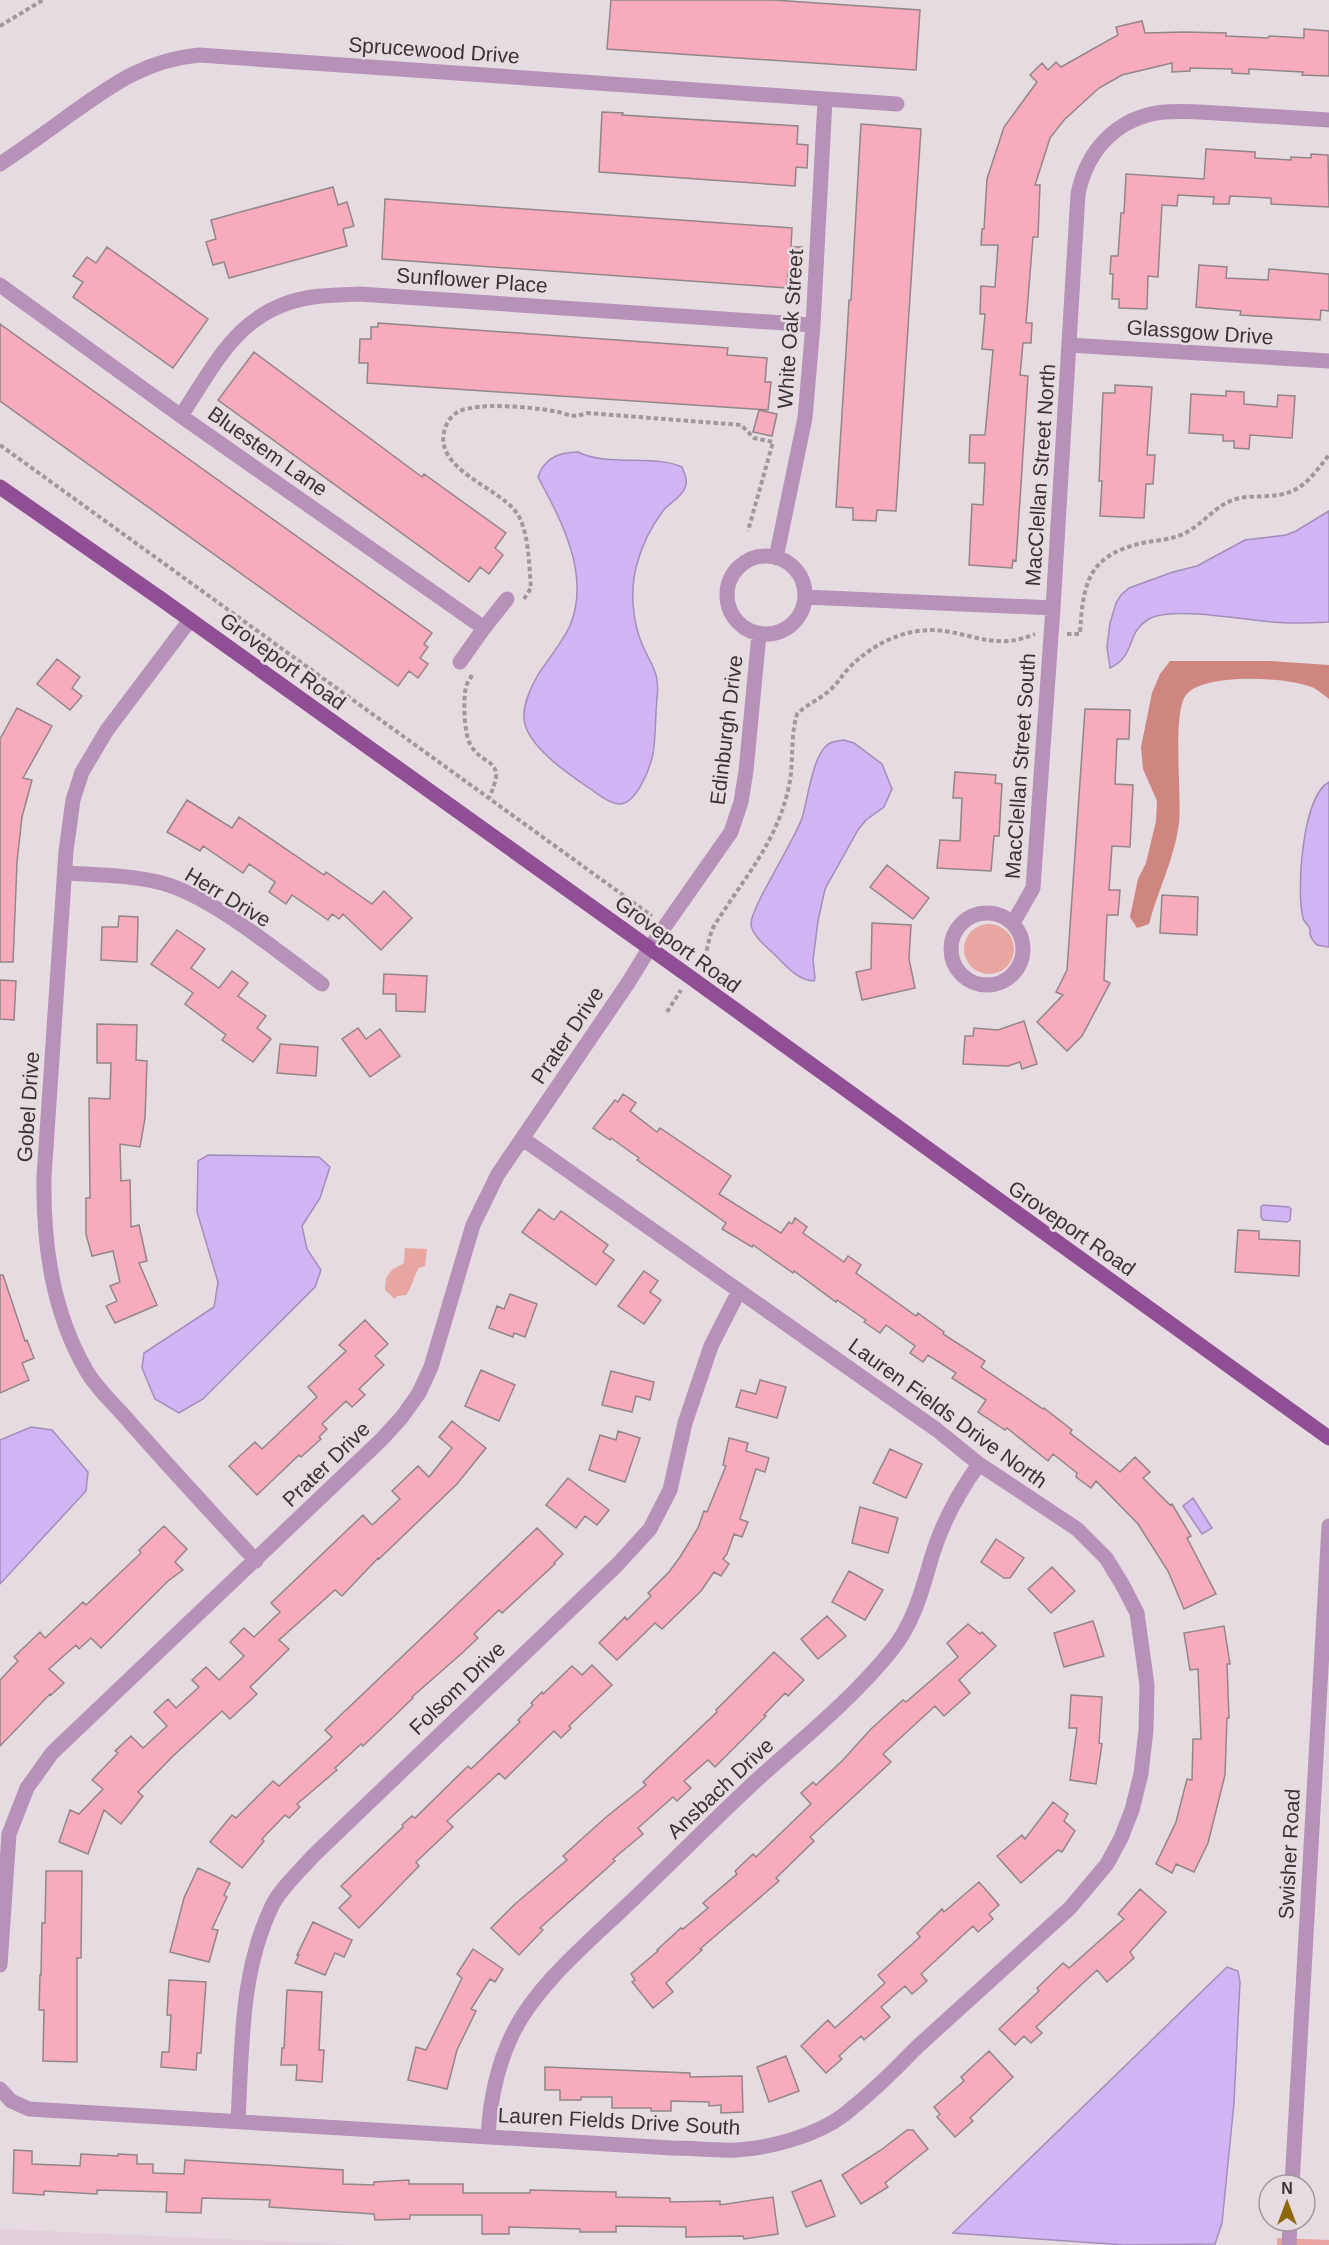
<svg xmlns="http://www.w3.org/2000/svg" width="1329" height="2245" font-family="Helvetica,sans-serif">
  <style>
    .built { fill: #e2cfd9 }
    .green { fill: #e8a6a1 }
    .forest { fill: #cf8681 }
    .water { fill: #d0b4f3; stroke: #a38eba; stroke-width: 1.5 }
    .building { fill: #f7abbc; stroke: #928688; stroke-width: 1.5 }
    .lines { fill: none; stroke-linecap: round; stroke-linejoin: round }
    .path { stroke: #a0989c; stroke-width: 4; stroke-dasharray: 4.5 3; stroke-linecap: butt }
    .minor { stroke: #b692b8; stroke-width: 15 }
    .major { stroke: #904f95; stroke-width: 15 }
    .labels { text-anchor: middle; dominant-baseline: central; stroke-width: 5; stroke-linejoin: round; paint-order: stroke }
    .street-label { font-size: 21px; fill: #393436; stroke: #e6dbe1 }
  </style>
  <rect width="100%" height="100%" fill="#e6dbe1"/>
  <path class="built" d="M0,2229L358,2245H0Z"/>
  <path class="green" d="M964 949a25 25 0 1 1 50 0a25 25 0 1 1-50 0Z
    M405,1248L427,1249L425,1266L419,1268C413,1277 413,1286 406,1295L397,1296L395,1299L385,1290L386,1278L392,1270L404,1263Z
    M1277,2238L1329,2240V2245H1277Z"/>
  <path class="forest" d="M1170,661H1270L1329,665V699C1324,695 1319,691 1314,688C1289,677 1204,672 1186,695C1172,713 1182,796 1179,823C1175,857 1158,890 1149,924L1137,928L1130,917L1138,879L1146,863L1156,821L1157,801L1143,769L1141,747L1152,693L1160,674Z"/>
  <path class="water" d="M578,452C608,467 654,454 682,467C685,475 688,480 685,488C681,498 669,503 663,511C651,527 642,545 637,564C630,588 632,621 642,644C652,667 660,672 657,699C655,717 656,736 653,754C650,768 637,803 620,804C610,804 599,795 592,790C571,776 526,746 524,719C523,703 531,687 539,673C549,658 565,639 571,623C590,573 561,520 538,477C544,458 559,452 578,452Z
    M1329,511V622C1311,623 1292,624 1273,622C1244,620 1173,606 1149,619C1125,633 1137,655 1110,668L1107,647L1110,623L1116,603L1121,595L1129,588L1173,572L1197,566L1245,540L1286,535L1296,531Z
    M844,740L854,743L882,764L892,789L884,807L866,820L858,830L825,889L818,921L813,960L815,978L814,981C799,981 787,967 777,957C768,948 754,938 751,925C749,910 795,840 802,818C808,799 812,758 827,745C832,741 838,741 844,740Z
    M1329,782V947H1328L1317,945C1315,943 1311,938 1310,934C1309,932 1311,931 1310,929C1309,925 1304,923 1303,918C1296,891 1302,797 1329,782Z
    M208,1155L319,1157L330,1167L320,1198L302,1226L307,1249L321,1270L315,1287L203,1399L179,1413L155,1399L142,1368L144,1353L214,1307L218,1282L197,1212L198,1161Z
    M1263,1205L1289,1207L1291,1209L1290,1220L1287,1222L1263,1220L1261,1217V1207Z
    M31,1427L52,1430L88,1472L86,1491L0,1584V1440Z
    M1193,1498L1212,1528L1202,1534L1183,1506Z
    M1227,1967L1238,1971L1240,1982L1234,2103L1222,2223L1215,2244L1125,2245L953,2233Z"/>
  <path class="building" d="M611,0H773L920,10L916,70L607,49Z
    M1142,21L1145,33L1184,32L1226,33V36L1268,38L1269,36L1304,38V29L1329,31V76L1302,75L1303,72L1249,69V74L1232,73V69L1190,68V71L1172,72V63L1122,75L1099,88L1064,120L1050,138L1035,185H1040L1038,237H1033L1026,323H1032L1031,343H1023L1020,375L1028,376L1016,561L1013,560L1012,568L969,565L972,504L983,505L985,463H969L970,435H985L993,350L982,349L985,314H980L981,286L995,287L998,245H981L982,229H984L987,179L1004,127L1037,82L1030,75L1042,63L1048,70L1056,62L1061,67L1118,35L1116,27Z
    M602,112L623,113L622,115L798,126L797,144L808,145L807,168L796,167L795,186L599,172Z
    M861,124L921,129L896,511L877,510L876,521L853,520V508L836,507L847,336L849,300H851Z
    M1206,149L1255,152V158L1291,160V157L1311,158V154L1328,155L1329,207L1271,204V198L1230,196L1229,204H1213L1214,197L1178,195L1177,206L1162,205L1158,277L1148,276L1147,309L1119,308V299H1112L1113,274H1110L1111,256H1118L1121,213H1124L1126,174L1204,179Z
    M333,187L338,205L347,202L354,226L343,229L347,246L229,278L224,262L213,265L206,242L216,239L211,220Z
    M385,199L792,228L791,247H802L800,272L788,271L787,288L382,259Z
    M107,247L208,319L173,368L73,297L83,282L73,276L87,257L96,263Z
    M1199,265L1227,267L1226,278L1268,280L1269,269L1329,274V311L1321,310L1320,320L1240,315L1241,311L1196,307Z
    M378,323L728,348L727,355L767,358L765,382H771L768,410L367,383L368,363H359L360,339H371V327H378Z
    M0,324L432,633L424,644L428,647L420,658L428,664L418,678L409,671L398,686L0,401Z
    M254,352L422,477L424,474L506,533L495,548L503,555L489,574L480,567L469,582L218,400Z
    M1115,385L1152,387L1147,455H1155L1153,484H1146L1144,518L1100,516L1102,481H1099L1103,393H1115Z
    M1226,391L1244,392V404L1277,407L1278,395L1295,396L1292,438L1250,435L1249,449L1234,448V441H1223V435L1189,433L1191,394L1226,396Z
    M759,410L777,414L772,436L753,432Z
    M57,659L80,677L72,688L82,696L70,710L37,684Z
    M17,708L52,726L23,778L32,780L22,817L17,862L13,962H0V739Z
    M1085,709L1130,710L1129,739H1117L1115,784L1133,785L1130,847L1112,846L1109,890H1120L1118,915H1107L1104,980L1110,983L1082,1036L1067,1051L1037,1022L1063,995L1056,992L1067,970Z
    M955,772L996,775L995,783L1002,784L999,836H994L991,871L937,868L940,840L960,841L962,798H953Z
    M187,800L232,828L239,817L324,875L326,872L372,904L384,891L412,918L381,950L343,914L339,919L332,914L328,920L292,895L286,904L269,892L275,882L249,864L243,873L203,846L200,851L167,832Z
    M887,865L929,898L913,919L870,887Z
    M1162,895L1198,897L1197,935L1160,933Z
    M119,916L138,917L137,962L101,960L102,927H118Z
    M872,923L911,925L909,959L915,988L862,1000L856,972L871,969Z
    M177,930L205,949L191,968L219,988L232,971L248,983L238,996L266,1016L257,1028L271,1039L253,1062L222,1040L226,1035L185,1004L193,993L151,964Z
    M384,974L427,976L425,1012L396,1011V994H383Z
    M0,980L16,981L14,1020L0,1019Z
    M1024,1021L1037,1064L1022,1069L1020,1062L1008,1066L963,1064L965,1036H973L974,1028L998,1030Z
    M97,1024L137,1025L136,1060L147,1061L145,1118L140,1147L120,1144L121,1181L130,1180L131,1227L139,1225L147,1261L139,1263L157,1305L115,1323L106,1306L117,1301L110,1286L120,1282L113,1251L92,1256L86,1234V1198H90L89,1098L110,1099L111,1063H97Z
    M358,1028L366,1039L380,1029L400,1056L370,1077L342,1039Z
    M280,1044L318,1047L316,1076L277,1073Z
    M623,1094L636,1103L630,1111L657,1132L660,1128L731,1176L719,1194L781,1233L789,1222L792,1224L795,1218L807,1227L803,1233L844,1262L848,1256L861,1265L856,1273L916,1316L918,1313L944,1332L943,1334L985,1361L981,1367L1043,1409L1044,1408L1072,1430L1070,1433L1120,1472L1135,1457L1150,1472L1143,1478L1170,1505L1172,1504L1191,1536L1187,1538L1216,1594L1184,1609L1168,1571L1138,1524L1096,1481L1091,1488L1076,1477L1077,1473L1053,1454L1048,1461L1007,1428L1005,1430L978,1412L986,1400L952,1378L956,1373L928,1355L923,1362L910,1353L915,1346L886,1325L880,1333L864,1322L866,1320L837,1300L836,1302L794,1271L793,1273L753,1245L752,1247L722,1229L726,1223L637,1160L639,1158L611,1138L610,1140L593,1128L615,1100L618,1102Z
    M539,1209L554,1220L561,1211L608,1245L603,1252L614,1260L596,1285L522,1232Z
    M1238,1230L1259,1231V1239L1300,1241L1299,1276L1235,1272Z
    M644,1271L658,1281L650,1292L661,1300L644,1324L618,1306Z
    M0,1275H3L25,1341L27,1340L34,1358L22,1363L29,1380L0,1393Z
    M510,1294L537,1304L525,1337L514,1333L513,1337L489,1328L497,1306L504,1309Z
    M365,1320L388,1344L375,1356L384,1365L359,1389L365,1395L352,1407L346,1401L322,1424L327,1429L319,1437L321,1439L301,1457L299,1455L257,1495L229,1466L255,1442L262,1449L317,1397L308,1387L346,1351L339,1345Z
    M481,1370L515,1385L499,1421L465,1406Z
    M611,1371L654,1382L650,1400L636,1396L632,1412L602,1405Z
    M760,1380L786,1387L777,1418L736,1407L741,1390L756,1394Z
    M452,1421L486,1448L457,1484L379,1559L378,1558L342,1596L335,1590L279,1640L289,1649L250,1687L257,1694L230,1719L222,1711L173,1756L138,1792L143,1796L121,1824L104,1810L88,1854L59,1842L70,1810L79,1814L103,1789L92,1780L118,1753L115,1751L131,1736L143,1748L167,1726L154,1712L168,1699L176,1708L199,1687L192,1680L206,1667L219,1680L244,1656L230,1642L244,1628L254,1637L280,1612L271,1603L363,1515L372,1525L400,1499L392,1491L418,1466L429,1477L452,1448L439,1437Z
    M618,1431L640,1438L625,1482L589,1470L600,1435L616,1440Z
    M729,1438L748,1443L746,1451L769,1458L765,1472L756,1469L740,1519L748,1522L742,1537L734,1534L727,1554L723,1559L729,1564L721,1576L714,1572L701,1591L662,1629L655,1623L617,1660L599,1643L625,1617L627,1620L651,1596L648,1593L669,1572L680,1557L698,1528L704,1511L707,1512L726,1466L723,1465Z
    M890,1449L922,1464L906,1498L873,1483Z
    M568,1478L609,1510L597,1525L585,1516L576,1528L546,1505Z
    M860,1507L898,1518L888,1553L852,1543Z
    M164,1526L187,1549L175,1562L183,1570L168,1581L101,1648L91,1638L79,1649L76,1645L49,1669L64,1683L51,1695L50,1694L0,1746V1680L18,1661L14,1657L40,1632L45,1638L83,1602L86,1605L141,1553L139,1550Z
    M537,1528L563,1554L554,1563L555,1564L502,1613L499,1610L474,1634L478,1638L461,1654L412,1697L413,1698L363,1746L361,1744L335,1768L337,1770L297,1804L300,1807L289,1818L285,1815L262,1839L264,1841L242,1868L210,1842L232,1815L236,1818L273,1781L279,1786L332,1737L325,1730Z
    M996,1539L1024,1558L1010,1578H1004L981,1562Z
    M1052,1567L1075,1591L1051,1613L1028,1589Z
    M849,1571L883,1590L865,1620L832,1602Z
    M827,1616L846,1636L818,1659L801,1639Z
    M1093,1621L1104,1656L1064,1667L1054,1633Z
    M968,1624L980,1634L982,1632L996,1646L959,1680L970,1693L944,1716L935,1706L883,1754L891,1762L810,1837L814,1841L776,1878L779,1881L700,1949L702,1950L666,1983L673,1992L653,2008L632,1982L635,1980L631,1974L658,1951L657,1950L681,1928L683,1929L708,1908L703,1903L737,1874L735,1871L753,1854L756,1857L811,1804L801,1793L813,1782L816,1785L842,1761L871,1729L903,1700L906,1702L958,1657L947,1643Z
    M1224,1626L1230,1664H1227L1229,1718H1227L1225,1775L1208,1843L1194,1872L1176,1864L1172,1873L1156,1864L1176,1822L1187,1779L1192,1780L1193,1739H1201L1198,1669L1190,1670L1184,1633Z
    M774,1652L804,1680L788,1696L785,1693L764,1715L766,1716L715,1767L708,1760L684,1781L691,1788L677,1801L673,1797L638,1828L643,1834L613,1859L615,1861L540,1928L543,1930L519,1955L491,1928L515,1904L567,1860L563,1856L605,1818L646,1785L643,1782L717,1712L716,1710Z
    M592,1665L612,1685L569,1726L571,1728L561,1738L554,1731L505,1779L499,1773L447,1821L453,1827L416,1862L419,1866L359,1928L339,1908L351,1896L341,1886L403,1827L402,1825L412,1816L415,1818L468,1766L471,1769L520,1722L518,1720L533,1705L531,1703L542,1692L543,1694L572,1666L582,1675Z
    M1071,1695L1102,1697L1099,1743L1102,1744L1096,1784L1070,1780L1077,1728H1069Z
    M1053,1802L1068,1814L1064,1821L1075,1831L1062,1852L1058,1850L1021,1883L997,1856L1022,1835L1025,1839Z
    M198,1868L230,1883L224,1895L227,1897L212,1929L218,1930L209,1962L170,1952L184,1898Z
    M46,1871H82L81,1958H77V2062L43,2061L44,2010H39L40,1975H41L42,1923H45Z
    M979,1882L999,1905L989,1914L993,1919L978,1932L973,1926L921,1974L927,1981L912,1994L905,1986L881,2007L890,2017L864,2040L861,2036L839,2056L842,2059L826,2073L801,2046L828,2020L835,2028L885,1983L878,1975L920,1937L917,1933L942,1909L944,1912Z
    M1140,1889L1166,1912L1130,1952L1134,1958L1107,1982L1097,1970L1036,2027L1042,2033L1031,2043L1024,2036L1015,2045L999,2029L1039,1991L1037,1988L1063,1963L1069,1968L1124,1919L1118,1914Z
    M313,1922L352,1940L344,1957L335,1953L325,1975L295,1963L299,1955H297Z
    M473,1949L503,1969L495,1982L490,1979L471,2009L476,2011L457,2050L447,2089L408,2080L416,2047L426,2050L462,1978L457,1974Z
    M169,1980L206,1982L201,2053H197L196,2070L161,2067L162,2052H169L171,2015H167Z
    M287,1990L322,1992L319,2050H324L322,2082L296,2080L297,2065H281L282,2048H284Z
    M989,2051L1013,2077L970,2118L973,2121L955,2137L937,2117L940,2114L934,2107L964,2081L961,2077Z
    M786,2056L799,2091L769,2102L757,2067Z
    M545,2067L690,2073V2077L742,2076L743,2112L721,2113V2105L709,2106V2102L671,2101V2111H651V2108H612V2097H581V2100H560V2090H545Z
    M907,2130H913L928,2149L885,2183L888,2187L861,2204L842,2175L881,2150Z
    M14,2150L32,2151V2164L80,2166L81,2154L118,2156V2154L137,2155V2164H153V2173L184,2174L185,2160L343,2170V2184L374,2185V2182L409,2180V2184H463V2193H530V2190L616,2192V2197L670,2198V2202L720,2201V2205L773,2197L778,2234L744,2239L743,2236L686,2237V2227L616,2226V2232H580V2229L509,2227V2234H482V2215H410V2219L375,2220L374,2214L269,2207L270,2200L202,2198L201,2213L166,2212L167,2192L97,2190V2194L44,2191V2195L13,2193Z
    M821,2180L835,2216L806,2227L792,2192Z"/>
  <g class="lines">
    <path class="path" d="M0,26L43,0
      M0,445L652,916
      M524,599L531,588C529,566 529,529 516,512C497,486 429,468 446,426C450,415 460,409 471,408C492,404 531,407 553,411C572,414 567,419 588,413L741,425L754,438L773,442L748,531
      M1067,634H1080C1083,580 1089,554 1147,542C1160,540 1175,539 1187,532C1204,523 1217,504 1236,499C1246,496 1257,497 1268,496C1300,495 1310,479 1329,455
      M472,675C470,679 467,683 466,687C463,698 464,734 470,744C484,769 508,756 489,798
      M700,964C709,953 707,939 714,926C743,879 777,843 789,786C794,763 790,737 797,714C807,704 821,699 831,689C838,683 842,675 849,668C874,642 909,626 945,631C981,637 998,649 1035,634
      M667,1012L681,990"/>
    <path class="minor" d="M0,164C24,148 48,131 71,114C113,84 146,60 199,55L897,104
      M0,285L181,416L484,628L507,599
      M1069,345L1329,361
      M181,416C217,361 241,307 313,297C328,295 344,295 359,294L813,325
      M727 595a39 39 0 1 1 78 0a39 39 0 1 1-78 0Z
      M776,558L805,418L813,325L825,100
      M805,597L1053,608
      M190,620L107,730L82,772L73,800L66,851L44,1177C43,1244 52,1311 86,1370C96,1388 114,1404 127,1419C169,1467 213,1514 256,1561
      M460,662L484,628
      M65,873C97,875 131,875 162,883C213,897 278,952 322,984
      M951 949a36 36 0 1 1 72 0a36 36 0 1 1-72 0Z
      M1013,923L1033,888L1053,608L1078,194C1087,150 1117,117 1164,112C1187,110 1210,113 1233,114C1265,116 1297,118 1329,120
      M0,1965L9,1834L27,1788L52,1753L382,1439L402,1417L419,1393L431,1367L473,1225L498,1174L628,983L649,949L731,832L741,802L746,771L759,634
      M0,2089L11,2101L29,2109L672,2148C693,2148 716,2151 737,2150C771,2148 818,2135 845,2114C870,2094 894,2071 916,2048L1070,1908L1107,1864L1121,1838L1132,1810L1141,1774L1146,1730L1147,1685L1137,1613L1122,1584L1106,1558L1077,1529L979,1464L937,1430L523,1139
      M238,2121C242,2049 240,1972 272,1906C280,1889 301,1870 313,1856L617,1565L650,1529L670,1490L685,1423L711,1346L739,1291
      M488,2136C490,2102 497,2066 512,2035C534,1988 585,1945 623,1909C669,1866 713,1820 760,1777C805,1737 853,1698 891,1651C914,1623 922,1590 932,1556C942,1523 959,1492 979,1464
      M1292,2185L1329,1526
      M1289,2245L1290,2221"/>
    <path class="major" d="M0,487L161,599L690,977L1329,1438"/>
  </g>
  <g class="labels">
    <g class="street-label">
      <text transform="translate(434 50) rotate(4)">Sprucewood Drive</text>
      <text transform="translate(472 280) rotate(4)">Sunflower Place</text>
      <text transform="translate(790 329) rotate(-86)">White Oak Street</text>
      <text transform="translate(1200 332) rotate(4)">Glassgow Drive</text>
      <text transform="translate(268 451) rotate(35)">Bluestem Lane</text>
      <text transform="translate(1040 475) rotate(-86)">MacClellan Street North</text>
      <text transform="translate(283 661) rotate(36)">Groveport Road</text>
      <text transform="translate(726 730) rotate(-83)">Edinburgh Drive</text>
      <text transform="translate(1020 766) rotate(-86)">MacClellan Street South</text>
      <text transform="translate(228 897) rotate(31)">Herr Drive</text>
      <text transform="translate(678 944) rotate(36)">Groveport Road</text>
      <text transform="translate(567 1035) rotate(-56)">Prater Drive</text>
      <text transform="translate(28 1107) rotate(-86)">Gobel Drive</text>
      <text transform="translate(1072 1228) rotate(35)">Groveport Road</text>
      <text transform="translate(948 1413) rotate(36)">Lauren Fields Drive North</text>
      <text transform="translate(326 1464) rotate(-44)">Prater Drive</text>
      <text transform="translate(457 1688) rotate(-44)">Folsom Drive</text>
      <text transform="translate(720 1788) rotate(-43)">Ansbach Drive</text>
      <text transform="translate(1289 1854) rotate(-87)">Swisher Road</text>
      <text transform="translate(619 2121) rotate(3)">Lauren Fields Drive South</text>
    </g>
  </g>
  <g transform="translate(1287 2203)"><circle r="28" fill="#e6dbe1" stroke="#a1989d" stroke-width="1.5"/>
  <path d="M0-4.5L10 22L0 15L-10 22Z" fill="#8d690c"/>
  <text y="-9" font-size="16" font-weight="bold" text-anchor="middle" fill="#393436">N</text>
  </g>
</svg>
